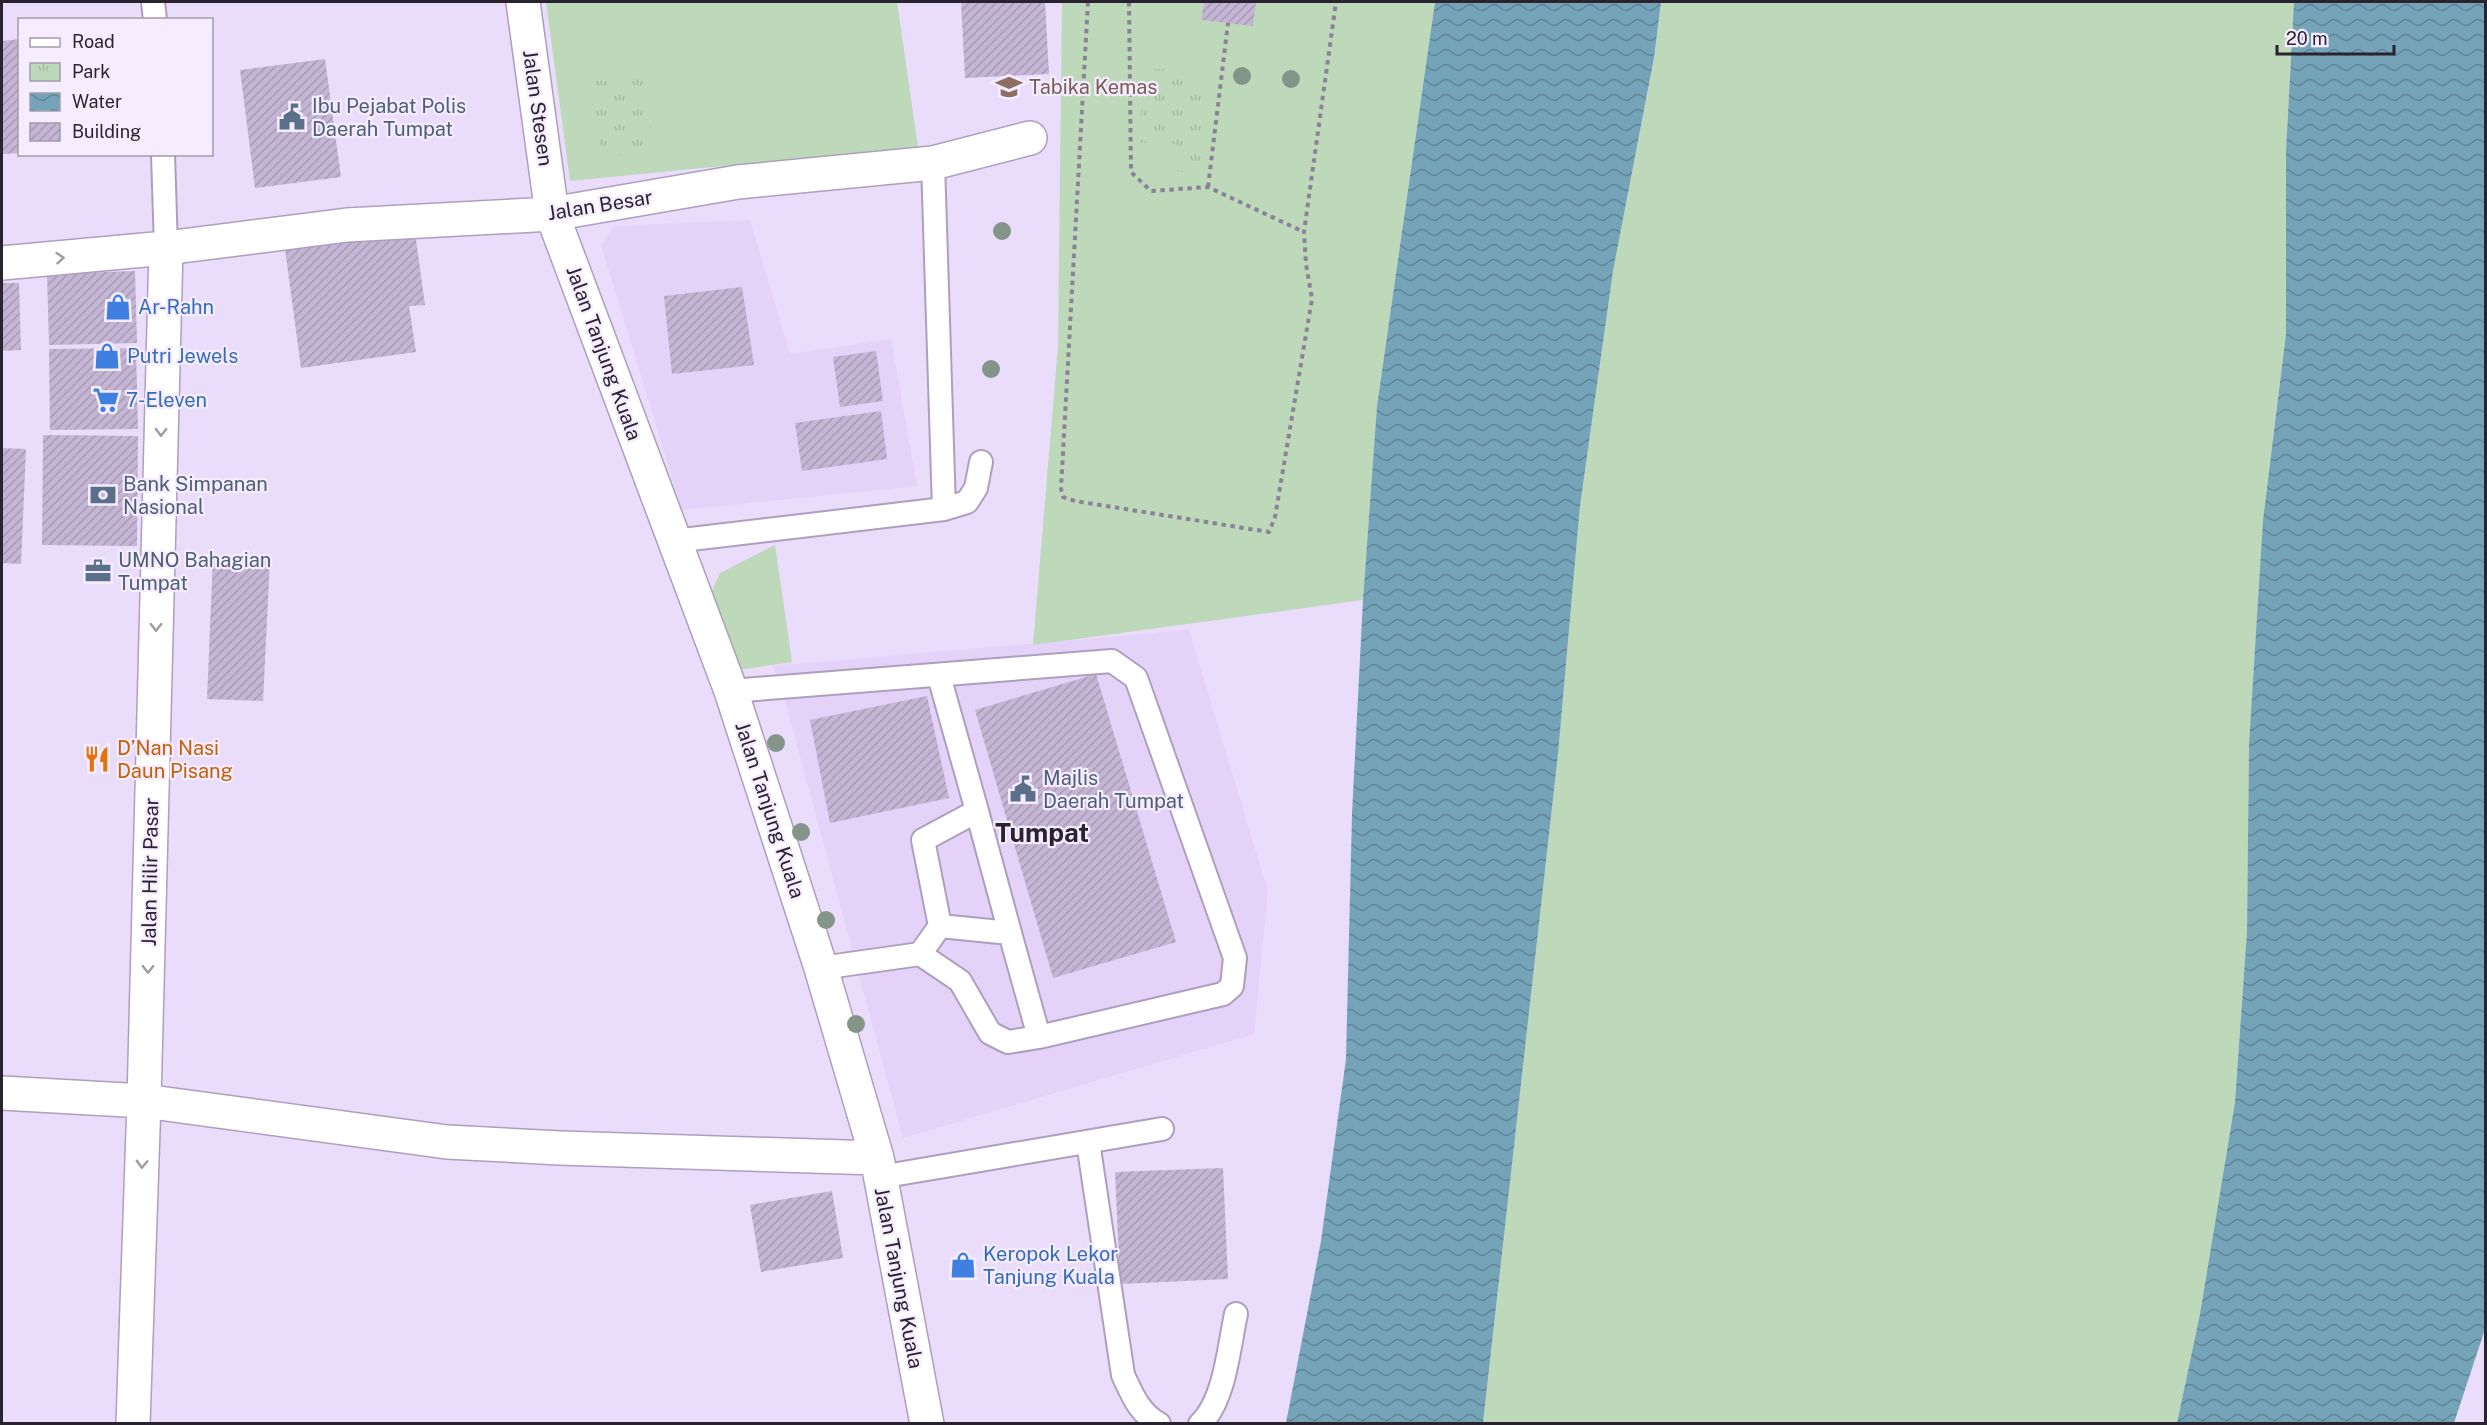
<svg xmlns="http://www.w3.org/2000/svg" width="2487" height="1425" font-family="'Public Sans',sans-serif">
  <style>
    .built { fill: #e4d2f9 }
    .green { fill: #bdd9ba }
    .park { fill: url(#park-tufts) }
    .water { fill: url(#water-waves) }
    .building { fill: url(#building-hatch) }
    .lines { fill: none; stroke-linecap: round; stroke-linejoin: round }
    .service-casing { stroke: #ad9fbd; stroke-width: 26 }
    .minor-casing { stroke: #ad9fbd; stroke-width: 36 }
    .path { stroke: #8c8297; stroke-width: 4; stroke-dasharray: 4.5 4.5; stroke-linecap: butt }
    .service { stroke: #fff; stroke-width: 22 }
    .minor { stroke: #fff; stroke-width: 33 }
    .tree { fill: #839489 }
    .oneway { stroke: #9f9ca1 }
    .labels { text-anchor: middle; dominant-baseline: central; stroke-width: 4.5; stroke-linejoin: round; paint-order: stroke }
    .education-label { font-size: 20px; fill: #785e54; stroke: #f5ecff; text-anchor: start }
    .service-label { font-size: 20px; fill: #4e5e75; stroke: #f5ecff; text-anchor: start }
    .street-label { font-size: 20px; fill: #29232f; stroke: #f5ecff }
    .shop-label { font-size: 20px; fill: #366cbe; stroke: #f5ecff; text-anchor: start }
    .food-label { font-size: 20px; fill: #c56008; stroke: #f5ecff; text-anchor: start }
    .district-label { font-size: 26px; font-weight: bold; fill: #29232f; stroke: #f5ecff }
  </style>
  <defs>
    <pattern id="park-tufts" width="24" height="20" patternUnits="userSpaceOnUse" patternTransform="scale(1.5)"><rect width="24" height="20" fill="#bdd9ba"/><path d="M3 7l-1-3M5 7V3M7 7l1-3M15 17l-1-3M17 17v-4M19 17l1-3" fill="none" stroke="#a2baa0"/></pattern>
    <pattern id="water-waves" width="16" height="10" patternUnits="userSpaceOnUse" patternTransform="scale(1.5)"><rect width="16" height="10" fill="#75a4b9"/><path d="M0 5q4-4 8 0t8 0" fill="none" stroke="#608597"/></pattern>
    <pattern id="building-hatch" width="6" height="6" patternUnits="userSpaceOnUse" patternTransform="scale(1.5)"><rect width="6" height="6" fill="#c3b5d3"/><path d="M-1 1l2-2M0 6l6-6M5 7l2-2" fill="none" stroke="#a89bb5"/></pattern>
  </defs>
  <rect width="100%" height="100%" fill="#eadcfb"/>
  <path class="built" d="M750,220L790,354L891,339L917,486L682,510L601,245L614,226Z
    M1189,630L1268,892L1254,1034L903,1138L781,686L773,666Z"/>
  <path class="green" d="M546,2H897L918,147L570,181Z
    M1062,2H1435L1377,406L1363,600L1033,645L1058,346Z
    M1661,2H2294L2286,151V334L2263,520L2249,744L2247,931L2235,1102L2200,1314L2177,1423L1483,1424L1558,754L1580,506L1613,271L1654,59Z
    M775,545L792,662L738,670L710,595L720,573Z"/>
  <path class="park" d="M1142,69H1186L1210,92L1203,171L1178,172L1175,144L1141,143Z
    M644,75L654,151L601,158L590,82Z"/>
  <path class="water" d="M1435,2H1661L1654,58L1613,271L1580,506L1558,754L1483,1423H1286L1321,1241L1346,1059L1352,814L1363,600L1377,406Z
    M2294,2H2485L2486,1326L2454,1423H2177L2200,1314L2235,1102L2247,931L2249,744L2263,520L2286,334V151Z"/>
  <path class="building" d="M961,2H1045L1049,74L965,78Z
    M1204,2H1256L1253,26L1201,20Z
    M20,39V153L2,154V41Z
    M325,59L341,177L255,188L240,70Z
    M415,232L425,305L409,306L416,352L301,368L285,249Z
    M135,271L137,343L49,345L47,274Z
    M2,283H19L21,350L2,351Z
    M742,287L754,365L672,374L664,296Z
    M136,348L138,429L50,430L49,349Z
    M876,351L883,401L840,407L833,357Z
    M881,411L887,459L802,471L795,423Z
    M43,435L138,436L137,546L42,545Z
    M2,448L26,449L21,564L2,563Z
    M213,557L270,560L263,701L207,699Z
    M1096,674L1176,942L1053,978L975,710Z
    M927,696L949,798L830,823L810,720Z
    M1223,1168L1228,1279L1120,1284L1115,1172Z
    M832,1191L843,1258L761,1272L750,1205Z"/>
  <g class="lines">
    <g class="service-casing">
      <path id="service" d="M153,2L155,20
        M163,154L166,248
        M933,163L944,509
        M674,541L944,509L967,502L976,488L981,462
        M731,691L1112,661L1136,678L1235,958L1232,986L1223,994L1039,1037L1008,1042L990,1033L960,981L920,954L821,968
        M977,811L1010,933
        M940,926L1010,933L1039,1037
        M920,954L940,926L923,840L977,811L939,676
        M1088,1142L1123,1375C1132,1394 1139,1413 1159,1424
        M880,1177L1162,1129
        M1200,1424C1225,1401 1229,1346 1236,1314"/>
    </g>
    <g class="minor-casing">
      <path id="minor" d="M523,2L552,214L731,691L821,968L877,1158L927,1424
        M2,263L166,248L347,225L552,214L738,182L933,163L1030,138
        M2,1093L144,1101L447,1142L560,1148L877,1158
        M133,1424L144,1101L166,248"/>
    </g>
    <path class="path" d="M1088,2L1061,489L1063,497L1075,501L1269,532L1275,517L1312,299L1306,264L1304,232L1336,2
      M1129,2L1131,172L1151,191L1208,187L1304,232
      M1208,187L1228,23"/>
    <use href="#service" class="service"/>
    <use href="#minor" class="minor"/>
  </g>
  <g class="tree">
    <circle cx="1242" cy="76" r="9"/>
    <circle cx="1291" cy="79" r="9"/>
    <circle cx="1002" cy="231" r="9"/>
    <circle cx="991" cy="369" r="9"/>
    <circle cx="776" cy="743" r="9"/>
    <circle cx="801" cy="832" r="9"/>
    <circle cx="826" cy="920" r="9"/>
    <circle cx="856" cy="1024" r="9"/>
  </g>
  <defs><path id="oneway-chevron" d="M-2-3.5L2.5 0L-2 3.5" fill="none" stroke-width="1.6" stroke-linecap="round" stroke-linejoin="round" transform="scale(1.5)"/></defs>
  <g class="oneway">
    <use href="#oneway-chevron" transform="translate(60 258) rotate(-5)"/>
    <use href="#oneway-chevron" transform="translate(161 432) rotate(91)"/>
    <use href="#oneway-chevron" transform="translate(156 627) rotate(91)"/>
    <use href="#oneway-chevron" transform="translate(148 969) rotate(91)"/>
    <use href="#oneway-chevron" transform="translate(142 1164) rotate(92)"/>
  </g>
  <defs>
    <g id="school-bare" transform="scale(2.07)"><path d="M0-5L7-2L0 1L-7-2ZM-4 1L0 2.5L4 1V4Q0 6-4 4Z" fill="#8d6e63" stroke="#f5ecff" stroke-width="2.5" paint-order="stroke"/></g>
    <g id="civic-bare" transform="scale(2.07)"><path d="M-.6-6.5H3V-4.5H.6V-3L4-1V1h2V6H-6V1h2V-1L-.6-3ZM-1.2 2.5V6h2.4V2.5Z" fill="#5c6f8a" stroke="#f5ecff" stroke-width="2.5" paint-order="stroke"/></g>
    <g id="shop-bare" transform="scale(2.07)"><path d="M-5-2.5h2.3a2.7 3.5 0 0 1 5.4 0H5L5.5 6h-11ZM-1.5-2.5h3a1.5 2.3 0 0 0-3 0Z" fill="#3f7fe0" stroke="#f5ecff" stroke-width="2.5" paint-order="stroke"/></g>
    <g id="supermarket-bare" transform="scale(2.07)"><path d="M-6-5.5h2.5l.6 2H6L4.5 2H-2.5L-4.4-4H-6ZM-1.5 3.2a1.3 1.3 0 1 0 .1 0ZM3 3.2a1.3 1.3 0 1 0 .1 0Z" fill="#3f7fe0" stroke="#f5ecff" stroke-width="2.5" paint-order="stroke"/></g>
    <g id="bank-bare" transform="scale(2.07)"><path d="M-6-4H6V4H-6ZM0-2.3a2.3 2.3 0 1 0 0 4.6a2.3 2.3 0 1 0 0-4.6Z" fill="#5c6f8a" stroke="#f5ecff" stroke-width="2.5" paint-order="stroke"/></g>
    <g id="office-bare" transform="scale(2.07)"><path d="M-6-3h4V-5.5h4V-3h4V5H-6ZM-1-4.5V-3h2v-1.5ZM-6 0V1H6V0Z" fill="#5c6f8a" stroke="#f5ecff" stroke-width="2.5" paint-order="stroke"/></g>
    <g id="restaurant-bare" transform="scale(2.07)"><path d="M-5-6h1v4h1v-4h1v4h1v-4h1v5L-1.5 .5V6h-2V.5L-5-1ZM5-6V6H3V1.5H1.5Q1.5-4 5-6Z" fill="#e8710a" stroke="#f5ecff" stroke-width="2.5" paint-order="stroke"/></g>
  </defs>
  <g fill-rule="evenodd">
    <use href="#school-bare" x="1009" y="87"/>
    <use href="#civic-bare" x="292" y="117"/>
    <use href="#shop-bare" x="118" y="307"/>
    <use href="#shop-bare" x="107" y="356"/>
    <use href="#supermarket-bare" x="106" y="400"/>
    <use href="#bank-bare" x="103" y="495"/>
    <use href="#office-bare" x="98" y="571"/>
    <use href="#restaurant-bare" x="97" y="759"/>
    <use href="#civic-bare" x="1023" y="789"/>
    <use href="#shop-bare" x="963" y="1265"/>
  </g>
  <g class="labels">
    <g class="education-label">
      <text x="1029" y="87">Tabika Kemas</text>
    </g>
    <g class="service-label">
      <text x="312" y="106">Ibu Pejabat Polis<tspan x="312" dy="23">Daerah Tumpat</tspan></text>
      <text x="123" y="484">Bank Simpanan<tspan x="123" dy="23">Nasional</tspan></text>
      <text x="118" y="560">UMNO Bahagian<tspan x="118" dy="23">Tumpat</tspan></text>
      <text x="1043" y="778">Majlis<tspan x="1043" dy="23">Daerah Tumpat</tspan></text>
    </g>
    <g class="street-label">
      <text transform="translate(538 108) rotate(82)">Jalan Stesen</text>
      <text transform="translate(600 205) rotate(-9)">Jalan Besar</text>
      <text transform="translate(604 353) rotate(70)">Jalan Tanjung Kuala</text>
      <text transform="translate(770 810) rotate(72)">Jalan Tanjung Kuala</text>
      <text transform="translate(150 872) rotate(-89)">Jalan Hilir Pasar</text>
      <text transform="translate(899 1278) rotate(79)">Jalan Tanjung Kuala</text>
    </g>
    <g class="shop-label">
      <text x="138" y="307">Ar-Rahn</text>
      <text x="127" y="356">Putri Jewels</text>
      <text x="126" y="400">7-Eleven</text>
      <text x="983" y="1254">Keropok Lekor<tspan x="983" dy="23">Tanjung Kuala</tspan></text>
    </g>
    <g class="food-label">
      <text x="117" y="748">D’Nan Nasi<tspan x="117" dy="23">Daun Pisang</tspan></text>
    </g>
    <g class="district-label">
      <text x="1042" y="832">Tumpat</text>
    </g>
  </g>
  <rect width="2487" height="1425" fill="none" stroke="#29232f" stroke-width="6"/>
  <rect x="18" y="18" width="195" height="138" fill="#f5ecff" stroke="#a39cac" stroke-width="1.5"/>
  <rect x="30" y="38" width="30" height="9" fill="#ffffff" stroke="#a39cac" stroke-width="1.5"/>
  <text x="72" y="48" font-size="18" fill="#29232f">Road</text>
  <rect x="30" y="63" width="30" height="18" fill="url(#park-tufts)" stroke="#a39cac" stroke-width="1.5"/>
  <text x="72" y="78" font-size="18" fill="#29232f">Park</text>
  <rect x="30" y="93" width="30" height="18" fill="url(#water-waves)" stroke="#a39cac" stroke-width="1.5"/>
  <text x="72" y="108" font-size="18" fill="#29232f">Water</text>
  <rect x="30" y="123" width="30" height="18" fill="url(#building-hatch)" stroke="#a39cac" stroke-width="1.5"/>
  <text x="72" y="138" font-size="18" fill="#29232f">Building</text>
  <path d="M2277 45v9h117v-9" fill="none" stroke="#29232f" stroke-width="3"/>
  <text x="2286" y="45" font-size="18" fill="#29232f" stroke="#f5ecff" stroke-width="4.5" paint-order="stroke">20 m</text>
</svg>
